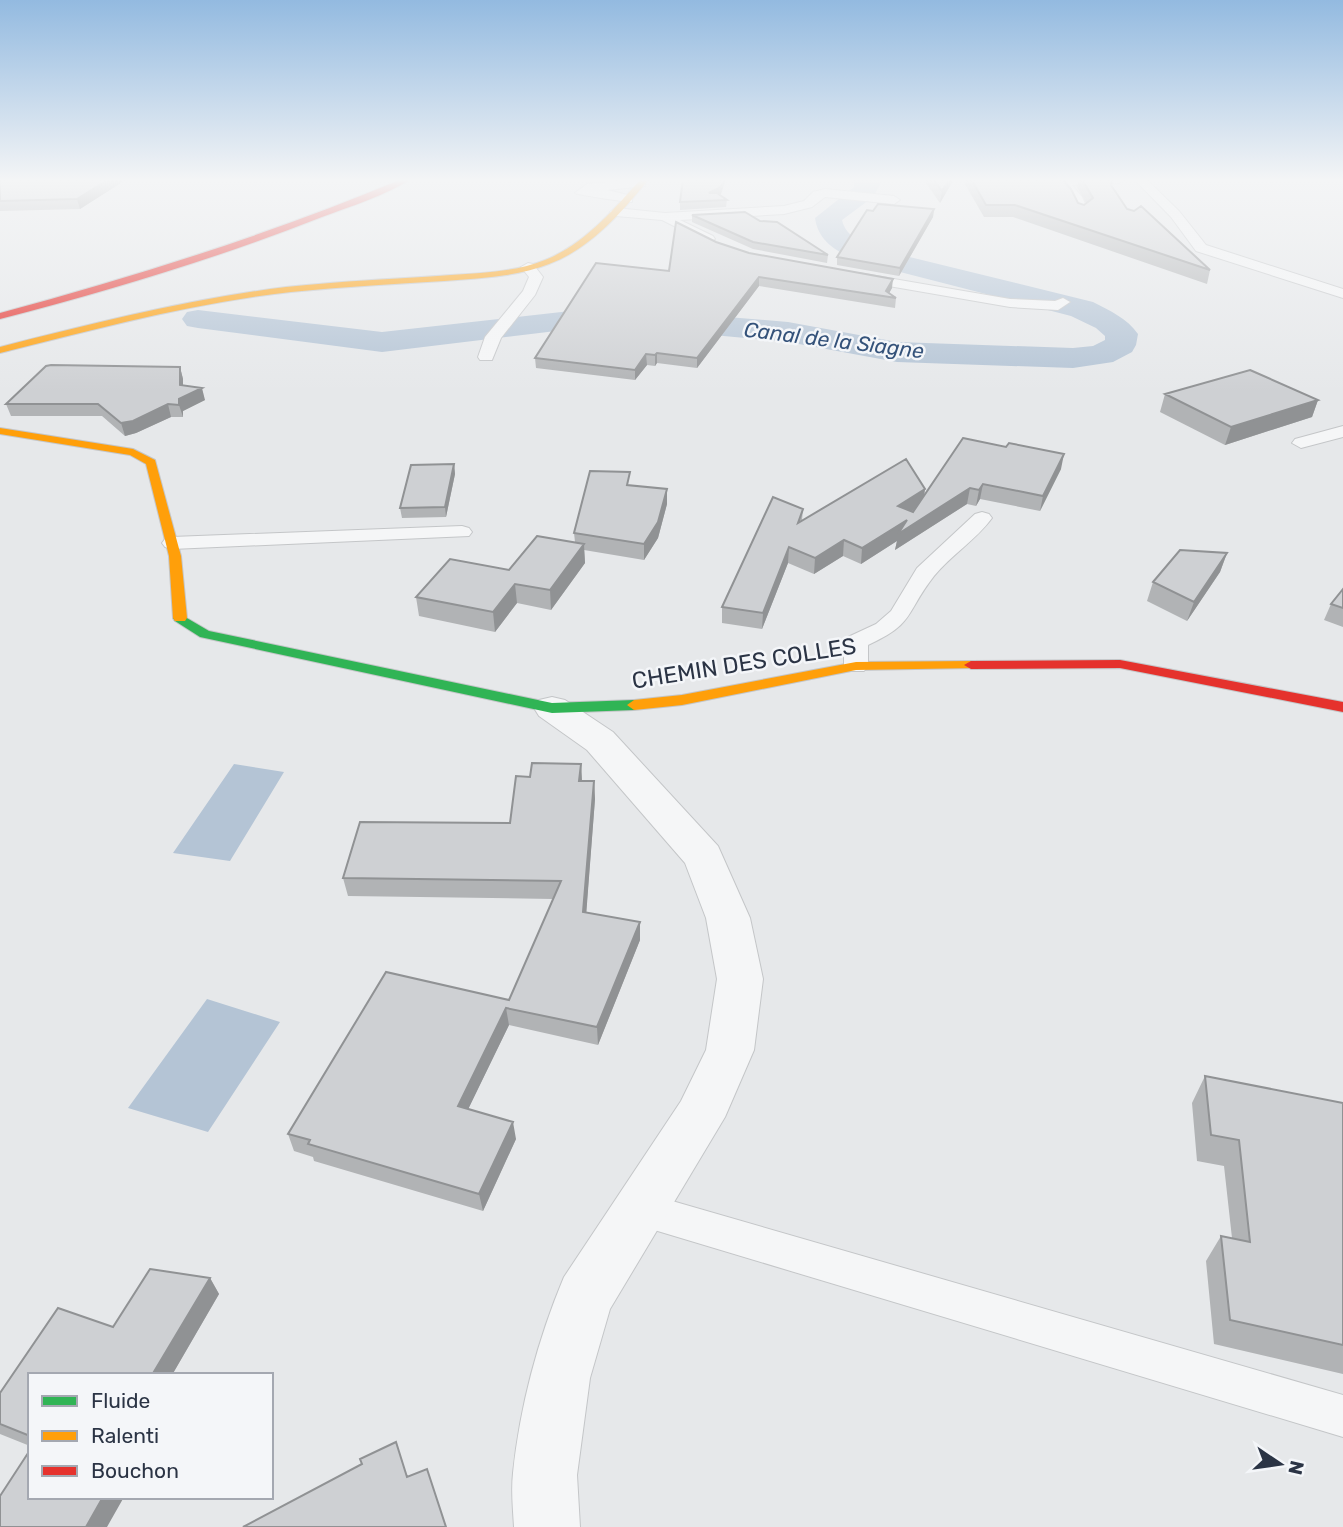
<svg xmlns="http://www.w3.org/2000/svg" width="1343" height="1527" font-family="Rubik,sans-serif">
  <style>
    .water { fill: #b4c4d5 }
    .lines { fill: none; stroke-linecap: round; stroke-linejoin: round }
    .canal { fill: #b4c4d5; fill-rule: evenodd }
    .lane-casing { stroke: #c4c6c8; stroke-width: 2 }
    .street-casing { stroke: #c4c6c8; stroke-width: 2 }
    .fast-casing { stroke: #c4c6c8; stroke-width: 2 }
    .slow-casing { stroke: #c4c6c8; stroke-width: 2 }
    .jam-casing { stroke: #c4c6c8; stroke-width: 2 }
    .lane { fill: #f5f6f7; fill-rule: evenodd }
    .street { fill: #f5f6f7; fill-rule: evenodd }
    .fast { fill: #30b455; fill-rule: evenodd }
    .slow { fill: #ff9f0a; fill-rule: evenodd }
    .jam { fill: #e5322d; fill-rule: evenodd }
    .wall { fill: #b1b3b5 }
    .shaded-wall { fill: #909294 }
    .building { fill: #ced0d3; stroke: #909294; stroke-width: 2 }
    .labels { text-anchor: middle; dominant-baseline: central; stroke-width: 5; stroke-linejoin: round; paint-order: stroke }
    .far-water-label { font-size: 21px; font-style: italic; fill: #34527a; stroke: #f4f6f9 }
    .street-label { font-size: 23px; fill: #2b3445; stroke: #f4f6f9 }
  </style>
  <rect width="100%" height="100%" fill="#e6e8ea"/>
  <path class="water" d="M234,764L284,772L230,861L173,853Z
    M207,999L280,1022L208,1132L128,1108Z"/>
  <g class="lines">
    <path class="canal" d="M854,179H878L880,185L873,197L842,220C846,239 868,245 885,251L1093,302C1110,311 1127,318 1138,334L1136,345L1132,352L1113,362L1073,368L897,362L788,342L606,325L382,352L198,328L187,326L182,319L187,312L198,310L382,332L606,307L788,322L897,342L1073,348L1093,346L1105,340V336L1096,328L1071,316L865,263C842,254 819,245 815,218L854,187Z"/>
    <g class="lane-casing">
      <path id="lane" d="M641,179L645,180V186L607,190L632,196V202C627,202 578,195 575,193L587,184Z
        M1125,179L1119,183L1072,185L1082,197L1088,211L1082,215L1078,214L1071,199L1060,188V182L1065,179Z
        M1134,179H1146L1179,211L1206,245L1343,289V298L1196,251L1171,217Z
        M825,189L894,196L900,200L894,204L825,197L812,207L784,214L680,220L713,236L715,239L708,243L662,220L616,216L610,212L616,208L665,213L784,206L804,201L813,192Z
        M528,263L533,264L543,277L535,295L501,338L492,360H480L478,357L485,337L523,291L529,277L521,267Z
        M859,273L1010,299L1055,301L1063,298L1070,302L1058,310L1010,307L854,280V274Z
        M1343,426V437L1301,448L1292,443L1295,439Z
        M982,512L989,514L992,518C976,540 951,555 934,576C905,613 916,623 868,645V666L864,671H848L844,666V642L848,637L876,624L891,611L917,568L975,514Z
        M462,526L469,528L472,532L469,536L172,549L165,547L162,543L165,539L172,537Z
        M641,1192L1343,1395V1437L641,1226L628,1221L622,1209L628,1197Z"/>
    </g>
    <g class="street-casing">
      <path id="street" d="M552,697L565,700L613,732L718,846L750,918L763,979L754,1050L725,1117L610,1309L590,1378L577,1475L580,1527H514C513,1509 511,1491 513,1473C520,1407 538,1339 564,1277L681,1101L706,1050L717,979L706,918L685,863L587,750L539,716L534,708L539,700Z"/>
    </g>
    <g class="fast-casing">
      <path id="fast" d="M180,614L209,631L552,703L634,700L641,705L634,710L552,713L200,637L175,621L173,618L175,615Z"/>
    </g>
    <g class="slow-casing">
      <path id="slow" d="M641,179H649C621,213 590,249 549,264C516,277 479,278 444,281C393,284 342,287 291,292C192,303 96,329 0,353V347C94,323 189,299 286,287C341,281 396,279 451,275C482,273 515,272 545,260C585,244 613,210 641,179Z
        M0,428L133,449L155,460L181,556L187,618L185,621H175L173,618L169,556L146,464L130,455L0,434Z
        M971,661L978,665L976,668L856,670L682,705L634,710L627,705L634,700L682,695L856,662Z"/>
    </g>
    <g class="jam-casing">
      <path id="jam" d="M402,179H411C385,196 351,206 322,217C218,258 109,291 0,319V313C137,276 271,234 402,179Z
        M1120,660L1343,702V712L1120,668L971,669L964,665L971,661Z"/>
    </g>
    <use href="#lane" class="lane"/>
    <use href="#street" class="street"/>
    <use href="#fast" class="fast"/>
    <use href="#slow" class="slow"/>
    <use href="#jam" class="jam"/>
  </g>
  <path class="wall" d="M0,179H127L80,209L0,211Z
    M923,179H954L940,203Z
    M962,179H1062L1078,203L1084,205L1086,203L1077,187L1079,179L1111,185L1127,209L1210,270L1207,284L1013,217H984Z
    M721,194L719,195L727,200L726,207L680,210V202Z
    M934,209L933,217L899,276L837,265V257L873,211Z
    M692,215L760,221L828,255L827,263L753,249L692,222Z
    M716,242L749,253L892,288L889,293L896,298L895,308L759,286L697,368L657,363L655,366L647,365L635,380L536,368L535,358Z
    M180,367L183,379V385L205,400L183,411V417H171L136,433L125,436L102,416H11L6,404Z
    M1165,394L1318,400L1312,417L1225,445L1160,412Z
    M454,464L455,474L446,517L402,518L400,508Z
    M1061,469L1040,511L980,499L976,506L967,504L895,550L897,541L861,564L843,556L814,574L788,563L762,629L722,623V607L803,509L802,520L925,489L924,495Z
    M630,485L667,504L658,538L644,560L584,550L585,563L551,610L517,603L495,632L419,616L416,597L509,570L575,542L574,533Z
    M1227,553L1220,572L1187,621L1147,601L1153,582Z
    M1343,589V627L1324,620L1331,604Z
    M581,764L582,781H594L595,799L586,913L640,922V940L598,1045L509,1025L468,1109L516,1139L483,1211L314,1161L313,1157L294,1151L288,1134L509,1000L553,899L348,896L343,878L510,823L530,777Z
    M1205,1076L1343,1103V1374L1214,1344L1206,1261L1221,1236L1232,1238L1224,1166L1197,1161L1192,1103Z
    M150,1269L210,1278L219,1294L172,1375H30V1446L0,1434V1393L58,1308L113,1327Z"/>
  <path class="shaded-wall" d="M109,179H127L80,209L77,199Z
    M724,179H726L721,194L709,200V193Z
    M949,179H954L940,203L942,191Z
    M934,209L933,217L899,276L900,268Z
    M759,277V286L697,368V358Z
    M893,279L892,288L887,297L886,291Z
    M657,353V363L655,366V355Z
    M646,354L647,365L635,380V370Z
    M180,367L183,379V397L180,385Z
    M202,388L205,400L183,411V417L179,405V399Z
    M1318,400L1312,417L1225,445L1231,427Z
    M168,404L171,417L136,433L125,436L121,423Z
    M1064,454L1061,469L1040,511L1043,496Z
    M454,464L455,474L446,517L445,507Z
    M983,484L980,499L976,506L979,490Z
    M970,488L967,504L895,550L897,541L861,564L862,548L907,520Z
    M667,489V504L658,538L644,560V544Z
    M925,489L923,504L896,521L898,506Z
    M844,540L843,556L814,574L815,558Z
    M584,544L585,563L551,610L550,590Z
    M789,547L788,563L762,629L763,613Z
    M1227,553L1220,572L1187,621L1194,602Z
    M515,584L517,603L495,632L493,612Z
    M581,764L582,782L579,781Z
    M594,781L595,799L585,930L583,912Z
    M640,922V940L598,1045L597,1027Z
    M506,1008L509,1025L461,1124L458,1106Z
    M513,1122L516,1139L483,1211L479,1194Z
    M210,1278L219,1294L172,1375H152Z
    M103,1497H124L107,1527H86Z"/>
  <path class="building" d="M0,179H109L77,199L0,201Z
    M683,179H724L721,187L709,193H717L727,200L680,202Z
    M933,179H949L942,191Z
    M971,179H1062L1071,189L1078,203L1084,205L1093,198L1082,179H1112L1111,185L1127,209L1134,211L1141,206L1210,270L1015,205H986Z
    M878,204L934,209L900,268L837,257L867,210L873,211Z
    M745,212L760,221L777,222L828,255L753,242L692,215Z
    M676,222L716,242L749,253L893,279L886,291L896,298L759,277L697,358L657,353L655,355L646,354L635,370L535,358L596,263L669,271Z
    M51,365L180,367V385L202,388L179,399V405L168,404L133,421L121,423L98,404H6L46,366Z
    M1250,370L1318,400L1231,427L1165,394Z
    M963,438L1006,447L1009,443L1064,454L1043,496L983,484L979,490L970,488L898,534L907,520L862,548L844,540L815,558L789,547L763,613L722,607L773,497L803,509L798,523L906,459L925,489L898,506L913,512Z
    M454,464L445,507L400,508L411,465Z
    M590,471L630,472L627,485L667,489L658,522L644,544L574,533Z
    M537,536L584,544L550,590L515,584L493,612L416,597L450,559L509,570Z
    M1180,550L1227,553L1194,602L1153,582Z
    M1343,589V608L1331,604Z
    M532,763L581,764L579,781H594L583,912L640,922L597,1027L506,1008L458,1106L513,1122L479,1194L308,1144L310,1140L288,1134L386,972L509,1000L561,881L343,878L360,822L510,823L516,776L530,777Z
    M1205,1076L1343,1103V1345L1230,1320L1221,1236L1250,1242L1239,1140L1211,1135Z
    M150,1269L210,1278L152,1375H30V1436L0,1424V1393L58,1308L113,1327Z
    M396,1442L407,1477L427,1469L446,1527H243L362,1464L360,1459Z
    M30,1450V1497H103L86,1527H0V1496Z"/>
  <linearGradient id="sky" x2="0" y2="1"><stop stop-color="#93bae0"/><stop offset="0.46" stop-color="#f4f5f6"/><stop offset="1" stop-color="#f4f5f6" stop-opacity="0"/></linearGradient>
  <rect width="1343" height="392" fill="url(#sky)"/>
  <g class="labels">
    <g class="far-water-label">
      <text transform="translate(834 340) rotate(7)">Canal de la Siagne</text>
    </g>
    <g class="street-label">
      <text transform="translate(744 663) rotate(-9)">CHEMIN DES COLLES</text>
    </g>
  </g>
  <rect x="28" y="1373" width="245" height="126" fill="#f4f6f9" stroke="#a4a8b1" stroke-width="2"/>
  <rect x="42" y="1396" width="35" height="10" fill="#30b455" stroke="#a4a8b1" stroke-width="2"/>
  <text x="91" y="1408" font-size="21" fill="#2b3445">Fluide</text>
  <rect x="42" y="1431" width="35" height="10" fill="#ff9f0a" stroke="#a4a8b1" stroke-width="2"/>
  <text x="91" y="1443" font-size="21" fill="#2b3445">Ralenti</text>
  <rect x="42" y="1466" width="35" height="10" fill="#e5322d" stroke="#a4a8b1" stroke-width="2"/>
  <text x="91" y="1478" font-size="21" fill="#2b3445">Bouchon</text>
  <g transform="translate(1280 1464) rotate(103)" stroke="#f4f6f9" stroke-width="5" paint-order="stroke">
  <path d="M0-5L12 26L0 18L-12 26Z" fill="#2b3445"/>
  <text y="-10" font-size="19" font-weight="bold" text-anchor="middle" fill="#2b3445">N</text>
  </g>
</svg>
